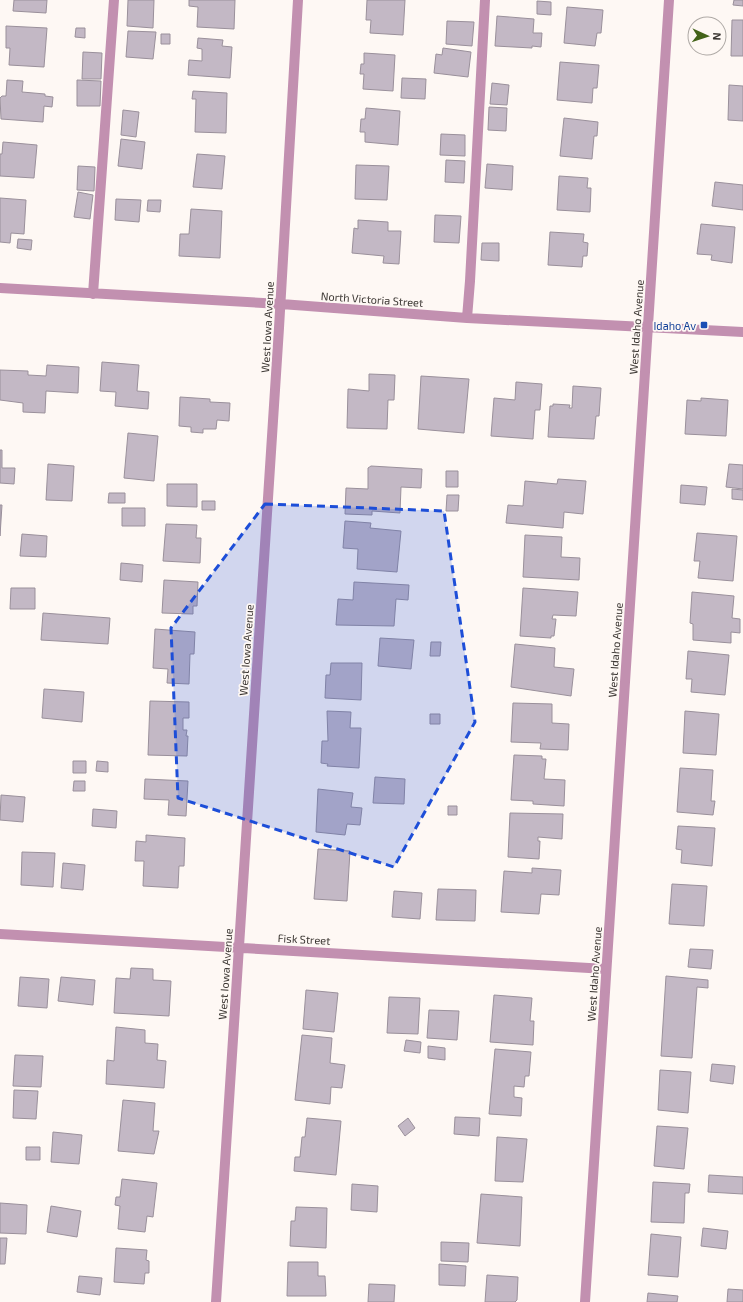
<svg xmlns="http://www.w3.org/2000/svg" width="743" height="1302" font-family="'Exo 2',sans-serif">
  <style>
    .building { fill: #c3b8c5; stroke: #9a909b }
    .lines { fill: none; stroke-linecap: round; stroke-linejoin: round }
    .minor { stroke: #c290b0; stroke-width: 10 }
    .marked { fill: #1d4ed8; fill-opacity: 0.2; stroke: #1d4ed8; stroke-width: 3; stroke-dasharray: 8 5; stroke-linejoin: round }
    .transit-dot { fill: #1a4fb4; stroke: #fef8f4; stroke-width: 1.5 }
    .labels { text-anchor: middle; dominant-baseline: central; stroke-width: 3.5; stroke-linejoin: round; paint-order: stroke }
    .street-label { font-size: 11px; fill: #393430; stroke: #fef8f4 }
    .transit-label { font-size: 11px; fill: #164399; stroke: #fef8f4; text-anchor: end }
  </style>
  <rect width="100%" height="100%" fill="#fef8f4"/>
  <path class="building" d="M14,0H47L46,13L13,11Z
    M128,0H154L153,28L127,26Z
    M189,0H235L234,29L197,27L198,7L189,6Z
    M367,0H405L403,35L370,33L371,20H366Z
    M734,0H743V6L733,5Z
    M537,1L551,2V15L537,14Z
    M567,7L603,10L601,33H597L595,46L564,43Z
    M497,16L534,19L533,33H542L541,47L532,46V48L495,46Z
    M732,20H743V56H731Z
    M447,21L474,22L472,46L446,44Z
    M6,26L47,28L44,67L9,65L10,48H6Z
    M76,28H85V38L75,37Z
    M128,31L156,32L153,59L126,57Z
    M161,34H170V44H161Z
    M198,38L223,40L222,46L232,47L230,78L188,75L189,60L202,61V49L197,48Z
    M443,48L471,52L468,77L434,73L436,54L442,55Z
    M83,52L102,53L101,79H82Z
    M364,53L395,55L393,91L363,89L364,74H360L361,64H364Z
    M560,62L599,65L597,88H593L592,103L557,100Z
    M402,78L426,79L425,99L401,98Z
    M7,80L23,81L22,92L45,94V96L53,97L52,107L44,106L43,122L1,119L0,98L2,96H6Z
    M77,80L101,81L100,106H77Z
    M492,83L509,85L507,105L490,104Z
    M729,85L743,86V121L728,120Z
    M193,91L227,93L226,133L195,132L196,99H192Z
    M489,107L507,108L506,131L488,130Z
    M366,108L400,111L398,145L365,142V132H360L361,119H365Z
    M123,110L139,112L136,137L121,135Z
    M564,118L598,122L597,136H594L592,159L560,156Z
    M441,134L465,135V156L440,155Z
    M121,139L145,142L142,169L118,166Z
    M3,142L37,145L34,178L0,176V154H2Z
    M197,154L225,156L222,189L193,187Z
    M446,160L465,161L464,183L445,182Z
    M487,164L513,166L512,190L485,188Z
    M356,165L389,166L387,200L355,199Z
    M78,166L95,167L94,191L77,190Z
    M559,176L588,178L587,188H591L590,212L557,210Z
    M715,182L743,185V210L712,206Z
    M78,192L93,195L90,219L74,217Z
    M0,198L26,200L24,234L11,233L10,243L0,242Z
    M116,199L141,200L139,222L115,220Z
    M148,200H161L160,212L147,211Z
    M191,209L222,211L220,258L179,256L180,234H189Z
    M435,215L461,216L459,243L434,242Z
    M358,220L388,222V231H401L399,264L383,263L384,256L352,253L354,228L358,229Z
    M701,224L735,227L732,263L711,260L712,255L697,254Z
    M550,232L584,234L583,242L588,243L587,256H583L582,267L548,265Z
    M18,239L32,240L31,250L17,248Z
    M482,243H499V261L481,260Z
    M102,362L139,365L137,391L149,392L148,409L115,406L116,392L100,391Z
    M47,365L79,367L78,393L46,391L45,413L23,412V403L0,400V370L28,371V375L46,376Z
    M369,374L395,375L394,400H388L387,429L347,428L348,389L369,391Z
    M421,376L469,379L464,433L418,429Z
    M516,382L542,384L540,410H535L533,439L491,436L494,398L515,400Z
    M573,386L601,388L599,416H596L594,439L548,437L550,406H553V404L570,405L569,408H572Z
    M180,397L210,399V402L230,403L229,421L217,420L216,429H203V433L191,432V427L179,426Z
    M701,398L728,400L726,436L685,434L687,400L701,401Z
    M128,433L158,436L154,481L124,478Z
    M0,450H2V468H15L14,484L0,483Z
    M48,464L74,466L72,501L46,500Z
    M729,464L743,465V489L726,487Z
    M371,466L422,469L421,488L401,487L400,513L372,511V515L345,514L346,488L368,489V468Z
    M446,471H458V487H446Z
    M558,479L586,481L583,514L564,512L563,528L506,523L508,505L523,506L525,481L557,484Z
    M167,484H197V507L167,506Z
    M681,485L707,487L705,505L680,503Z
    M732,489L743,490V500L732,499Z
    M109,493H125V503H108Z
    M447,495H459L458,511H446Z
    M202,501H215V510H202Z
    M0,505H2L0,536Z
    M122,508H145V526H122Z
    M345,521L371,523L370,528L401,531L397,572L357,569L358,549L343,548Z
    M166,524L197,525L196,538H201L200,563L163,561Z
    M697,533L737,536L733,581L698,578L700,561H694Z
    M22,534L47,536L46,557L20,556Z
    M525,535L562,537L561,557L580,558L579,580L523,577Z
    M121,563L143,565L142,582L120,580Z
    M164,580L198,582L197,606H193V614L162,613Z
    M354,582L409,585L408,600L396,599L394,626L336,625L338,599L353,600Z
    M11,588H35V609H10Z
    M523,588L578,592L576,616L553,615L552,619H556L554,636H551V638L520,636Z
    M692,592L734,596L732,618L740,619V633L731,632V643L693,640V624L690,623Z
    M43,613L110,618L108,644L41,640Z
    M155,629L195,632L194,654H190L189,684L167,683L168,669L153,668Z
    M380,638L414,640L411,669L378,666Z
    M431,642H441L440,656H430Z
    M515,644L555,648L554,667L574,669L571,696L511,687Z
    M688,651L729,655L725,695L691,692L692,679H686Z
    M331,663H362L361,700L325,698L326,675H330Z
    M44,689L84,692L82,722L42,718Z
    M150,701L189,702V718H183V730H187L186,736H188L187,756L148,755Z
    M513,703L552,704V723L569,724L568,750L540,749L541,743L511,742Z
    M327,711L351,712L350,728H361L359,768L327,766L328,764L321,763L322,741H328Z
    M685,711L719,714L716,755L683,753Z
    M430,714H440V724H430Z
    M514,755L542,756V759H546L544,779L565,780L564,806L533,804V801L511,800Z
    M73,761H86V773H73Z
    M97,761L108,762V772L96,771Z
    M680,768L713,770L711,801H715L713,815L677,812Z
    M375,777L405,779L404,804L373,803Z
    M145,779L188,781L186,816L168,815L169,800L144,799Z
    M74,781H85V791H73Z
    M318,789L353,793L351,807L362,808L360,825L347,824L345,835L316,832Z
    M1,795L25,797L23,822L0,820Z
    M448,806H457V815H448Z
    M93,809L117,811L116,828L92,826Z
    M510,813L563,814L562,839L538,837V841H540L539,859L508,857Z
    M678,826L715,828L712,866L681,863L682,850L676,849Z
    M146,835L185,838L184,866H179L178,888L143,886L144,861H135L136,841L146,842Z
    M318,849L350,851L347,901L314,899Z
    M22,852L55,853L53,887L21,885Z
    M63,863L85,865L83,890L61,888Z
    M532,868L561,870L559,895L541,894L539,914L501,912L504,871L532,873Z
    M672,884L707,886L704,926L669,924Z
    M438,889L476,890L475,921L436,920Z
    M394,891L422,893L420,919L392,917Z
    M690,949L713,950L711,969L688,967Z
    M131,968L153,969V980L171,981L169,1016L114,1013L116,978L130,979Z
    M666,976L708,980V988L697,987L692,1058L661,1056Z
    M20,977L49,979L47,1008L18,1006Z
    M61,977L95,980L93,1005L58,1001Z
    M306,990L338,993L334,1032L303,1029Z
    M494,995L532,998L530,1021H534L533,1045L490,1042Z
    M389,997L420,998L418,1034L387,1033Z
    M429,1010L459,1011L457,1040L427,1038Z
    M116,1027L145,1030V1043L158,1044L157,1060L166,1061L164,1088L106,1084L107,1060L114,1061Z
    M302,1035L332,1038L330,1063L345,1065L342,1088L331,1087L330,1104L295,1100Z
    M406,1040L421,1042L420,1053L404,1051Z
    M428,1046L445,1048V1060L428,1058Z
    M495,1049L531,1052L529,1076H525L524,1087L514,1086V1097L522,1098L521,1116L489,1114Z
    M15,1055L43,1056L41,1087L13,1086Z
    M712,1064L735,1066L733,1084L710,1081Z
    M660,1070L691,1072L688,1113L658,1110Z
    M14,1090L38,1091L36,1119L13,1118Z
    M123,1100L155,1103L153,1131H159L154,1154L118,1151Z
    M455,1117L480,1118L479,1136L454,1134Z
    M307,1118L341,1121L336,1175L294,1171L295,1157H300L302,1137H305Z
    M408,1118L415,1128L405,1136L398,1126Z
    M657,1126L688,1128L684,1169L654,1166Z
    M53,1132L82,1135L79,1164L51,1162Z
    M497,1137L527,1139L523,1182L495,1181Z
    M26,1147H40V1160H26Z
    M709,1175L743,1177V1194L708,1192Z
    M122,1179L157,1183L153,1217L147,1216L145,1232L118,1229L120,1206L115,1205L116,1197H120Z
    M653,1182L690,1184L689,1193H685L684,1223L651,1222Z
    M352,1184L378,1186L377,1212L351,1210Z
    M481,1194L522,1197L520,1246L477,1243Z
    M0,1203L27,1205L26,1234L0,1233Z
    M51,1206L81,1211L77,1237L47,1232Z
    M296,1207L327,1208L326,1248L290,1246L291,1221H295Z
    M703,1228L728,1231L726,1249L701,1246Z
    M651,1234L681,1237L678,1277L648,1275Z
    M0,1238H7L5,1264H0Z
    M441,1242L469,1243L468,1262L441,1261Z
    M116,1248L147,1250L146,1260L149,1261V1273H145L144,1284L114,1282Z
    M288,1262H318V1276H325L326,1296H287Z
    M439,1264L466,1266L465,1286L439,1285Z
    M487,1275L518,1277L517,1300L515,1302H485Z
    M79,1276L102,1278L100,1295L77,1292Z
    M369,1284L395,1285L394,1302H368Z
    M728,1289L743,1290V1302H727Z
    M648,1293L678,1296L677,1302H647Z"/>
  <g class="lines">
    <path class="minor" d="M0,288L281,304L467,318L743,332
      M93,294L114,0
      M467,318L470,281L485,0
      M0,934L606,969
      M216,1302L279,328L298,0
      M585,1302L669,0"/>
  </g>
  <path class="marked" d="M265,504L444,511L475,722L394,867L178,798L171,628Z"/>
  <rect class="transit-dot" x="700" y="321" width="8" height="8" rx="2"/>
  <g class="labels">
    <g class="street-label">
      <text transform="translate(372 299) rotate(4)">North Victoria Street</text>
      <text transform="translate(267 327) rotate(-87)">West Iowa Avenue</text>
      <text transform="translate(636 327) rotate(-86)">West Idaho Avenue</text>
      <text transform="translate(246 650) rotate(-86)">West Iowa Avenue</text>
      <text transform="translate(615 650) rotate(-86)">West Idaho Avenue</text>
      <text transform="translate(304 939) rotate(3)">Fisk Street</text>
      <text transform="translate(225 974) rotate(-86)">West Iowa Avenue</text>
      <text transform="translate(594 974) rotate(-86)">West Idaho Avenue</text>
    </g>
    <g class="transit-label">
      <text x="696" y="325">Idaho Av</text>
    </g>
  </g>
  <g transform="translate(707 36) rotate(93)"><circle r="19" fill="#fef8f4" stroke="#afaaa6"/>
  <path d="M0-3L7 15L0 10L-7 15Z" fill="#436319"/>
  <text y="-6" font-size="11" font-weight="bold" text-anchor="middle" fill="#393430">N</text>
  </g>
</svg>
